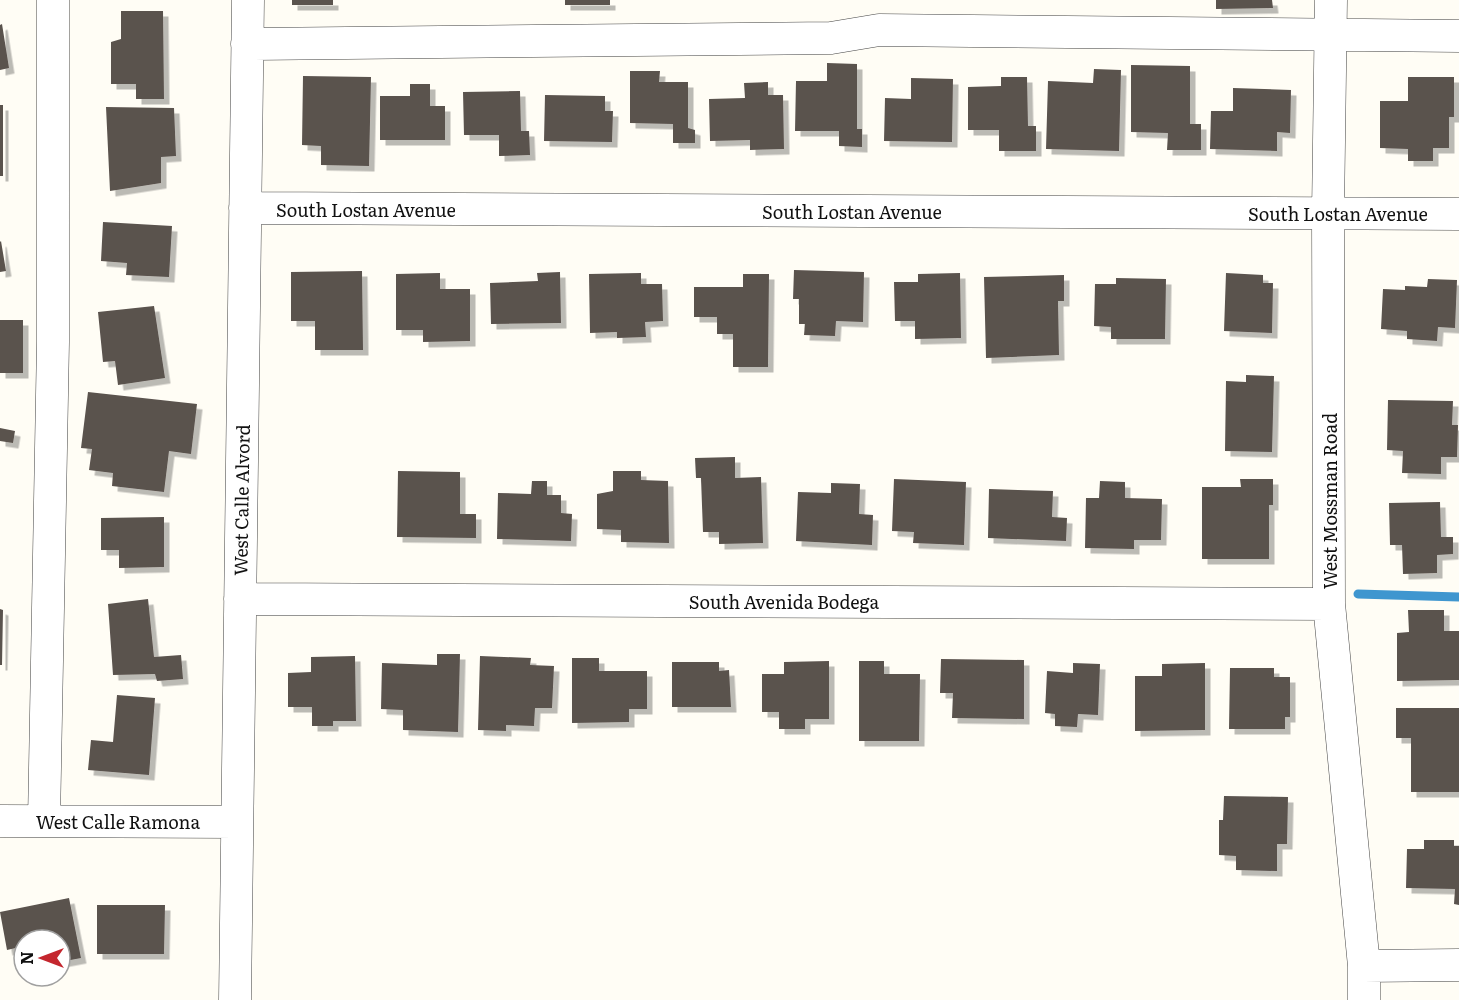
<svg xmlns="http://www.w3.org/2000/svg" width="1459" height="1000" font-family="Literata,serif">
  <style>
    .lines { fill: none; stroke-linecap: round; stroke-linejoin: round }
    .stream { stroke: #3f96cf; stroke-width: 9 }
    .building { fill: #5a524d; filter: url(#shadow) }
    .minor-casing { stroke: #444; stroke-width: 33 }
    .minor { stroke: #fff; stroke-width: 32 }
    .labels { text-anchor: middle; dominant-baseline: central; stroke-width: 6; stroke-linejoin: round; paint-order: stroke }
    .street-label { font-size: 18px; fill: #111; stroke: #fff }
  </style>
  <defs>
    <filter id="shadow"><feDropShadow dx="5.5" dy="5.5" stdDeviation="0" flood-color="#0004"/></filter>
  </defs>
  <rect width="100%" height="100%" fill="#fffdf5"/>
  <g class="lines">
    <path class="stream" d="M1358,594L1459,597"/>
  </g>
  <path class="building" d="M292,0H333V5H292Z
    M565,0H610V5H565Z
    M1216,0H1272L1273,8L1216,9Z
    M121,11H163L164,99H136V84H111V42L121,39Z
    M2,24L9,68L0,70V25Z
    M827,63L857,64V129H862V147L839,146V131H795L796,81H827Z
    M1131,65L1190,66V124H1201V150H1167L1168,133L1131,132Z
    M1094,69L1121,70L1119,151L1046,149L1048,81L1093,83Z
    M630,71H660L659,82H688V128L695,130V143H673V124L630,123Z
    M303,76L371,77L369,166L321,165V146L302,145Z
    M1001,77H1027L1028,126H1036V151H999V130H968V87L1001,86Z
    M1408,77H1454V117H1449V148H1433V161H1408V149L1380,148V101H1408Z
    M911,78L953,79L952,142L884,141L885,98L911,99Z
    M768,82V95H783L784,149L750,150V140L710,141L709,99L745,98L744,83Z
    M410,84H430V106H445V140H380V96H410Z
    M1233,88L1291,90L1290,133L1277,132V151L1210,149L1211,111H1233Z
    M520,91L521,131H529L530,155L499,156V135H464L463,92Z
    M545,95L605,96V111H613L612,142L544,141Z
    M0,105H3V176H0Z
    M106,107L174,108L176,156L161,157V183L110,191Z
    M103,222L172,226L169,277L126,275L127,263L101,261Z
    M1,241L6,271L0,272V242Z
    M794,270L864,272L863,322L836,321L835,336L804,335L805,324H799V299H793Z
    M362,271L363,350H315V321H291V272Z
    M560,272L561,323L491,324L490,283L538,281L537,273Z
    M440,273V289H470V341L423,342V330H396V274Z
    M641,273V284H662L663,321L645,322L646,337L617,338V332L590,333L589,274Z
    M960,273L961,338L915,339V321H895L894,282H918V274Z
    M1226,273L1263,275V283H1273L1272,333L1224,331Z
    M743,274H769L768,367H733V334H717V317H694V287H743Z
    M1064,275V301H1058L1059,355L986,358L984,277Z
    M1116,278L1166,279L1165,339H1111V327L1094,326L1095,284H1116Z
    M1428,279L1457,280L1455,328L1438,327L1437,341L1407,339V331L1381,329L1383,289L1405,290V286L1427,287Z
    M154,306L165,378L118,385L115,361L103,362L98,312Z
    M0,320H23V373H0Z
    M1246,375L1274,376L1272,452L1225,451L1226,381L1246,382Z
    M88,392L197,404L191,454L169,451L164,492L112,486L113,473L89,470L92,449L81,448Z
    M1388,400L1453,401L1452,425H1458L1457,457H1441V474L1402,473L1403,451L1387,450Z
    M0,428L15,431L13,443L0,441Z
    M735,457V478L761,477L763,543L719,544V532H703L701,478H696L695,458Z
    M398,471L460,472V514H476V538L397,537Z
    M613,471H641V480L668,481L669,543L621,542V530L597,529V494L613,491Z
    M894,479L966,482L964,545L913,543L914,532L892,531Z
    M1240,479H1273V505H1269V559H1202V487H1241Z
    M532,481H547V495H561V513L572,514L571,541L497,539L498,493L531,494Z
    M1100,481L1125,482V498L1162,499L1161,540H1134V549L1085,548L1086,498H1099Z
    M831,483L860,484L859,514L873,515L872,545L796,541L798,492L831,493Z
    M989,489L1053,491L1052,517L1067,518L1066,541L988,538Z
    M1440,502L1441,537H1453V554L1437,555V573L1403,574L1402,545H1390L1389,503Z
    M164,517V567L119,568V550H101V518Z
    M148,599L154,657L181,655L183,679L157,681L155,674L113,675L108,604Z
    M0,609L3,610L2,665H0Z
    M1408,610H1444V631H1459V680L1397,681V633L1409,632Z
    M437,654H460L458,732L403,730V710L381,709L382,663L437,665Z
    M355,656L356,721H333V726H312V707H288V673L311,672V657Z
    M480,656L531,658L530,665L554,666L552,708H535L534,726L506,725V731L478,730Z
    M572,658H599V671H647V709H629V722L572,723Z
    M941,659L1024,660V719L952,718L953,693H940Z
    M829,661V719H805V729H779V712H762V674H784V662Z
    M859,661H884V674H920L919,741H859Z
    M672,662H719V671L729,670L731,707H672Z
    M1073,663L1100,664L1098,715L1078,714L1077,727L1055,726V714L1045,713L1047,671L1073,673Z
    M1205,663V730L1135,731V676H1162V664Z
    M1230,668H1274V677H1290V717H1285V729H1229Z
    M117,695L155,698L149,775L88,770L91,740L113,742Z
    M1396,708H1459V792H1411V738H1396Z
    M1224,796L1288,797L1287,844H1277V871L1236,870V856L1219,855V820H1223Z
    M1424,840H1454V846H1459V905L1454,904L1455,889L1406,888L1407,849H1424Z
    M69,898L81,958L60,962V940H24V946L7,950L0,912Z
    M97,905H165L164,954H97Z"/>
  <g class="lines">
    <g class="minor-casing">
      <path id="minor" d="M1331,0L1328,213L1329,604L1364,966V1000
        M247,44L831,38L879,30L1459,36
        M245,208L1459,214
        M240,599L1329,604
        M0,821L236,822
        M44,821L53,342V0
        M1364,966L1459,965
        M235,1000L248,0"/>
    </g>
    <use href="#minor" class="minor"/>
  </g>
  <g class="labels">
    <g class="street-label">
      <text x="366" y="209">South Lostan Avenue</text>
      <text x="852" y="211">South Lostan Avenue</text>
      <text x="1338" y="213">South Lostan Avenue</text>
      <text transform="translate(241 500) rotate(-89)">West Calle Alvord</text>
      <text transform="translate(1329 501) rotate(-90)">West Mossman Road</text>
      <text x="784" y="601">South Avenida Bodega</text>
      <text x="118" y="821">West Calle Ramona</text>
    </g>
  </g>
  <g transform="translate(42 958) rotate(270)"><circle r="28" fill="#ffffff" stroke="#a0a0a0" stroke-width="1.5"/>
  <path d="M0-4.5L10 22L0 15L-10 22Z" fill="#c4262e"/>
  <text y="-9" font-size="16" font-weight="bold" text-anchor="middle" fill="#111111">N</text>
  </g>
</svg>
